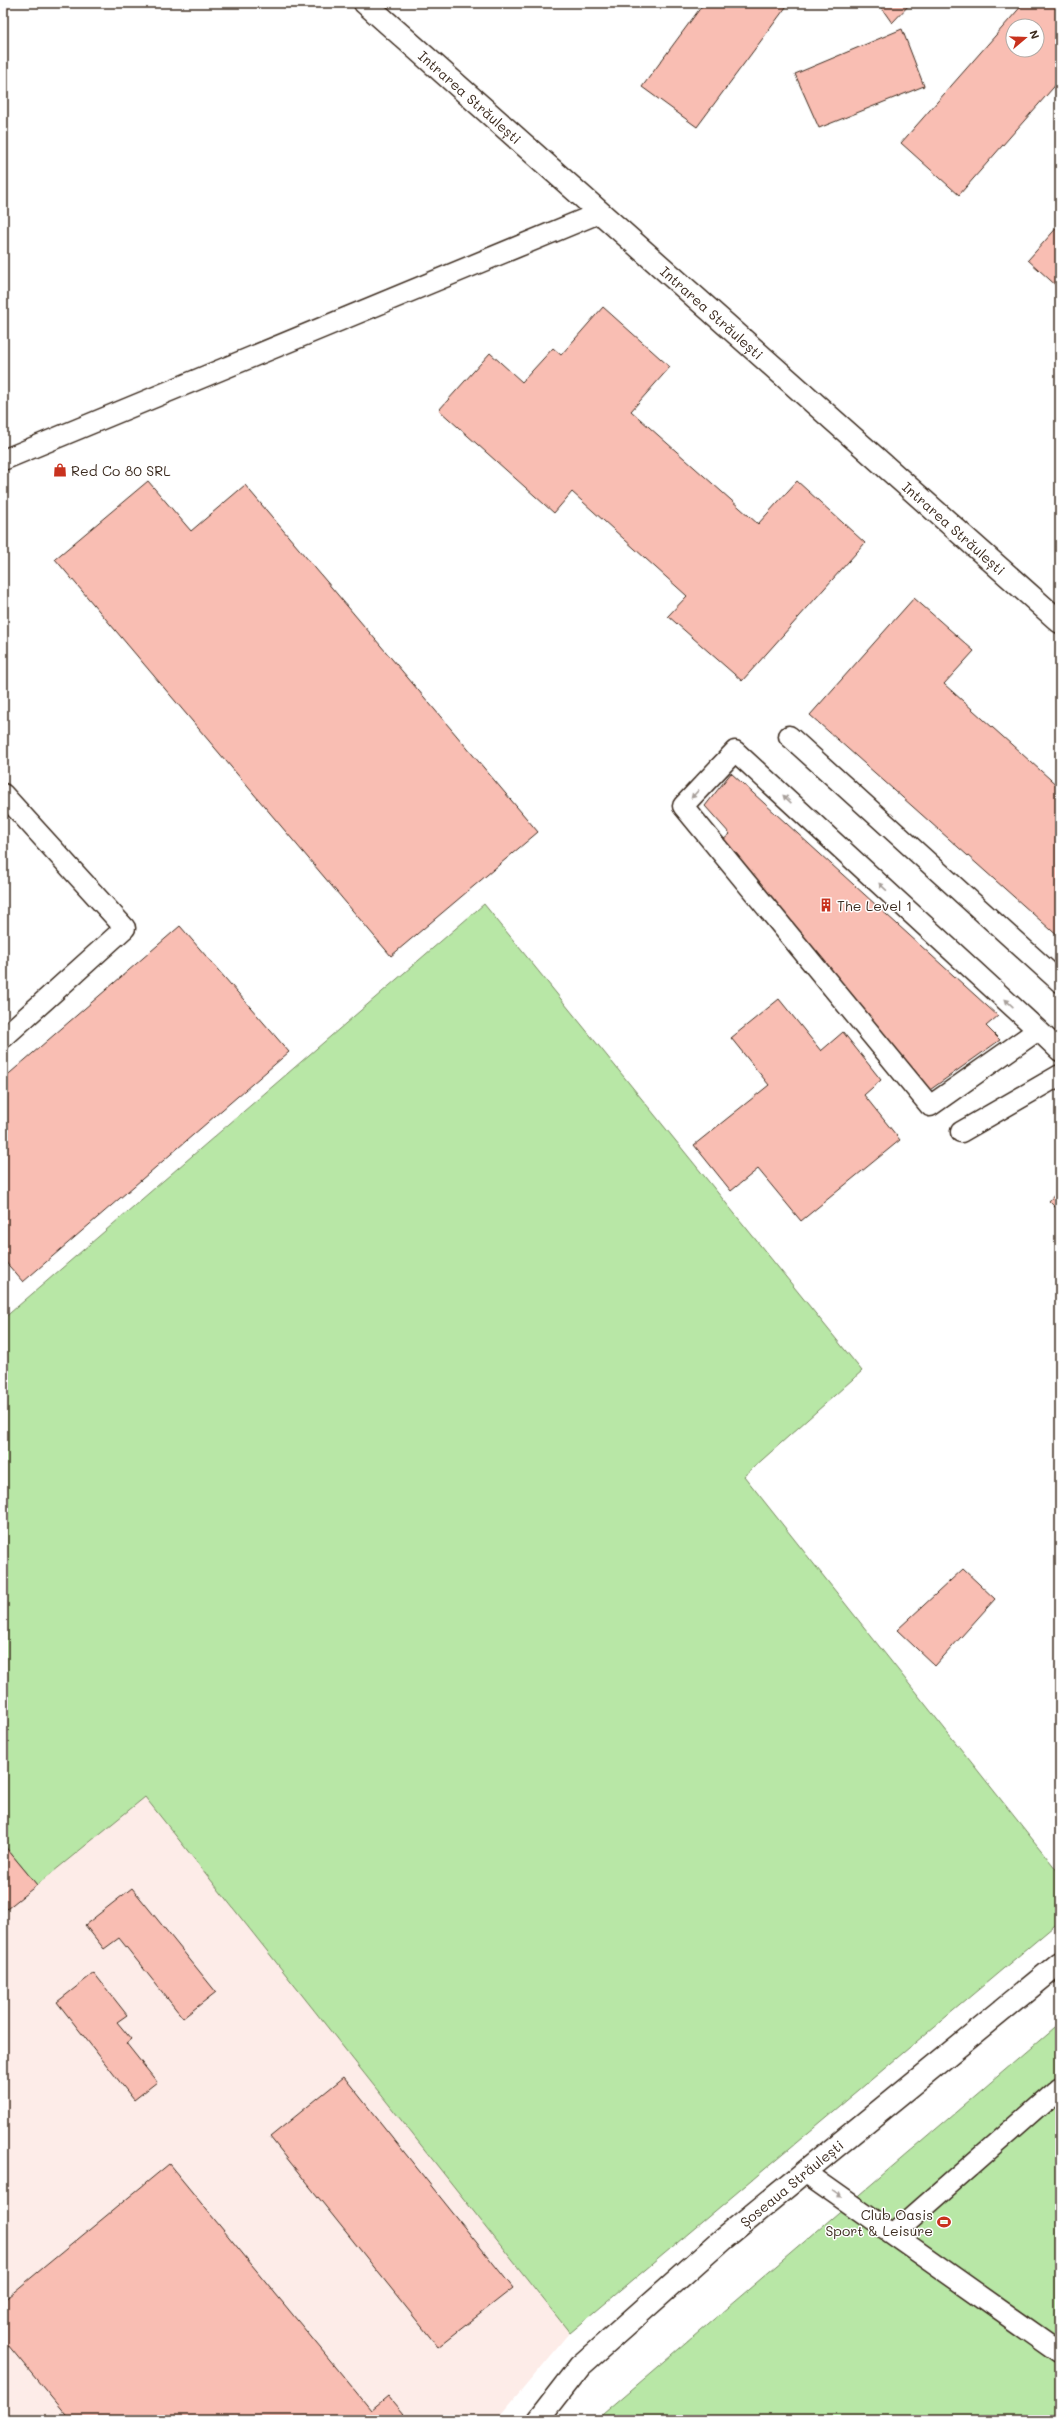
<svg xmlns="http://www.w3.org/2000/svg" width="1063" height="2423" font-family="Mali,sans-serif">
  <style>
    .built { fill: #fdece8 }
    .green { fill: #b8e7a6; stroke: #7a8862 }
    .building { fill: #f9beb3; stroke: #3b2a1e; fill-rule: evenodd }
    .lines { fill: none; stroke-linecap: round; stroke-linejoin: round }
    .lane-casing { stroke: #3b2a1e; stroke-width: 23 }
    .street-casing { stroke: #3b2a1e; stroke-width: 25 }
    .secondary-casing { stroke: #3b2a1e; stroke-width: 25 }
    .lane { stroke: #fff; stroke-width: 20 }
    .street { stroke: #fff; stroke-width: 22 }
    .secondary { stroke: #fff; stroke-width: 22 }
    .oneway { fill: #a79f9a }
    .labels { text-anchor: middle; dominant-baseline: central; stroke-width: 3; stroke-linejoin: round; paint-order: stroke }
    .street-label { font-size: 14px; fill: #3b2a1e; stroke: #fff }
    .poi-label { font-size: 14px; fill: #3b2a1e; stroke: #fff; text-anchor: start }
  </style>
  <rect width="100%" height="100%" fill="#fff"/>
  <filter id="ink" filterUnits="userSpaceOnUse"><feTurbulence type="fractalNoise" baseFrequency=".025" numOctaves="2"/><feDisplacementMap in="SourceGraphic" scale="8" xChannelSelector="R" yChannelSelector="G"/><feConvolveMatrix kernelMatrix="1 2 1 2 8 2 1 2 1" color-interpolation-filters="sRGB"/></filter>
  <g filter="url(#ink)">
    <path class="built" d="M145,1797L570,2333L497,2420H3V1912Z"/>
    <path class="green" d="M484,904L862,1371L744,1476L1060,1874V1921L570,2333L145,1797L37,1885L3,1844V1319Z
      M1060,2023V2420H596Z"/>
    <path class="building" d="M704,3H789L697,127L642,87Z
      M878,3H911L892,23Z
      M1024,3H1060V80L959,195L901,143ZM1013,26H1037V50H1013Z
      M902,29L924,86L819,128L795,74Z
      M1060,224V289L1028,260Z
      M603,307L670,367L631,411L758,524L797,481L865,543L742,681L668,616L687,596L572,492L554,513L439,410L490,353L522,382L553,348L561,355Z
      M148,481L191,531L245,485L538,832L391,956L55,559Z
      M914,598L974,651L944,684L1060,788V938L810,715Z
      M731,773L998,1016L986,1026L1000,1040L927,1092L722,841L730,834L705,806Z
      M180,926L289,1052L23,1282L3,1259V1079Z
      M779,999L821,1051L843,1032L881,1080L864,1095L900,1140L801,1221L758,1169L731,1191L694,1145L769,1085L731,1038Z
      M1060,1189V1212L1049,1201Z
      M963,1569L995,1599L935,1666L897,1630Z
      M3,1844L37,1885L3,1912Z
      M132,1888L216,1992L183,2018L119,1938L104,1949L85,1925Z
      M94,1973L127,2015L117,2022L131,2039L126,2043L157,2082L134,2100L57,2002Z
      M344,2077L513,2288L438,2347L270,2137Z
      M169,2164L371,2410L388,2396L408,2420H70L3,2339V2301Z"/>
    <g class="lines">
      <g class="lane-casing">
        <path id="lane" d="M3,460L599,213
          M789,736L1060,982
          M3,794L125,928L3,1038
          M1038,1030L930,1106L683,806L735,751L1038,1030L1060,1051
          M961,1132L1060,1075
          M805,2172L1060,2352
          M893,2234L1060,2087"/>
      </g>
      <g class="street-casing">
        <g id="street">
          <path id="s1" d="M365,3L1060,622"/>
        </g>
      </g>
      <g class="secondary-casing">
        <g id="secondary">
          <path id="s2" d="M538,2420L580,2366L723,2239L1060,1963"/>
        </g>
      </g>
      <use href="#lane" class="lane"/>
      <use href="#street" class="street"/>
      <use href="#secondary" class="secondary"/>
    </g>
    <defs><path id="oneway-solid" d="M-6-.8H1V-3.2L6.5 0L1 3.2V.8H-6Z"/></defs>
    <g class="oneway">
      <use href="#oneway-solid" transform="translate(695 794) rotate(133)"/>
      <use href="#oneway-solid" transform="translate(787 799) rotate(-137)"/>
      <use href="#oneway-solid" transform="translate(883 887) rotate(-137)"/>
      <use href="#oneway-solid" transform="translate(1009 1003) rotate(-137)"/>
      <use href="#oneway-solid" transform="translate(837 2194) rotate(35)"/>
    </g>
  </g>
  <defs>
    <g id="shop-bare" transform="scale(1.08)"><path d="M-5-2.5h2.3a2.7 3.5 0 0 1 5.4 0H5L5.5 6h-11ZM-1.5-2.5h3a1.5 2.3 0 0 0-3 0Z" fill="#c8321e" stroke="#fff" stroke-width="2.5" paint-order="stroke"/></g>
    <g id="building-bare" transform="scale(1.08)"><path d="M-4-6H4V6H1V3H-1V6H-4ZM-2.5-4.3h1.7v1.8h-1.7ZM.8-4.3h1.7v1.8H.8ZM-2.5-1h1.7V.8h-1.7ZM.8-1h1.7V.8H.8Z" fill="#c8321e" stroke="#fff" stroke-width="2.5" paint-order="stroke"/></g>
    <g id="stadium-bare" transform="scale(1.08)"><path d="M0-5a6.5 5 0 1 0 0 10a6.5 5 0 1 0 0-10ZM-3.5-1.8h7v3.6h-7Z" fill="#c8321e" stroke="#fff" stroke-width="2.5" paint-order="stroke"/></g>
  </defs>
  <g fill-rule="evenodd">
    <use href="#shop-bare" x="60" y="470"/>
    <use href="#building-bare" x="826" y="905"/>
    <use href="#stadium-bare" x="944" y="2222"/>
  </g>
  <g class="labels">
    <g class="street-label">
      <text stroke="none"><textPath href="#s1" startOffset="141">Intrarea Străulești</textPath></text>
      <text stroke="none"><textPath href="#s1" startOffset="465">Intrarea Străulești</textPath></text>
      <text stroke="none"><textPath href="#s1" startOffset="789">Intrarea Străulești</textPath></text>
      <text stroke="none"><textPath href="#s2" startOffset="348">Șoseaua Străulești</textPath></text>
    </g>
    <g class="poi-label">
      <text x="71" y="470">Red Co 80 SRL</text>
      <text x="837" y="905">The Level 1</text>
      <text x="933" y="2214" text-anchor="end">Club Oasis<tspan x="933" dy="16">Sport &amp; Leisure</tspan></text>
    </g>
  </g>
  <rect width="1063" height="2423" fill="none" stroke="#fff" stroke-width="16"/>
  <rect x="8" y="8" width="1047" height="2407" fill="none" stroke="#3b2a1e" stroke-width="1.5" filter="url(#ink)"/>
  <g transform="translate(1025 38) rotate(71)"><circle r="19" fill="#ffffff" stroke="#b1aaa5"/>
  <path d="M0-3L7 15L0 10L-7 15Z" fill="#c8321e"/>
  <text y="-6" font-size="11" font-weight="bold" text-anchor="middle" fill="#3b2a1e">N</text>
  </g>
</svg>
